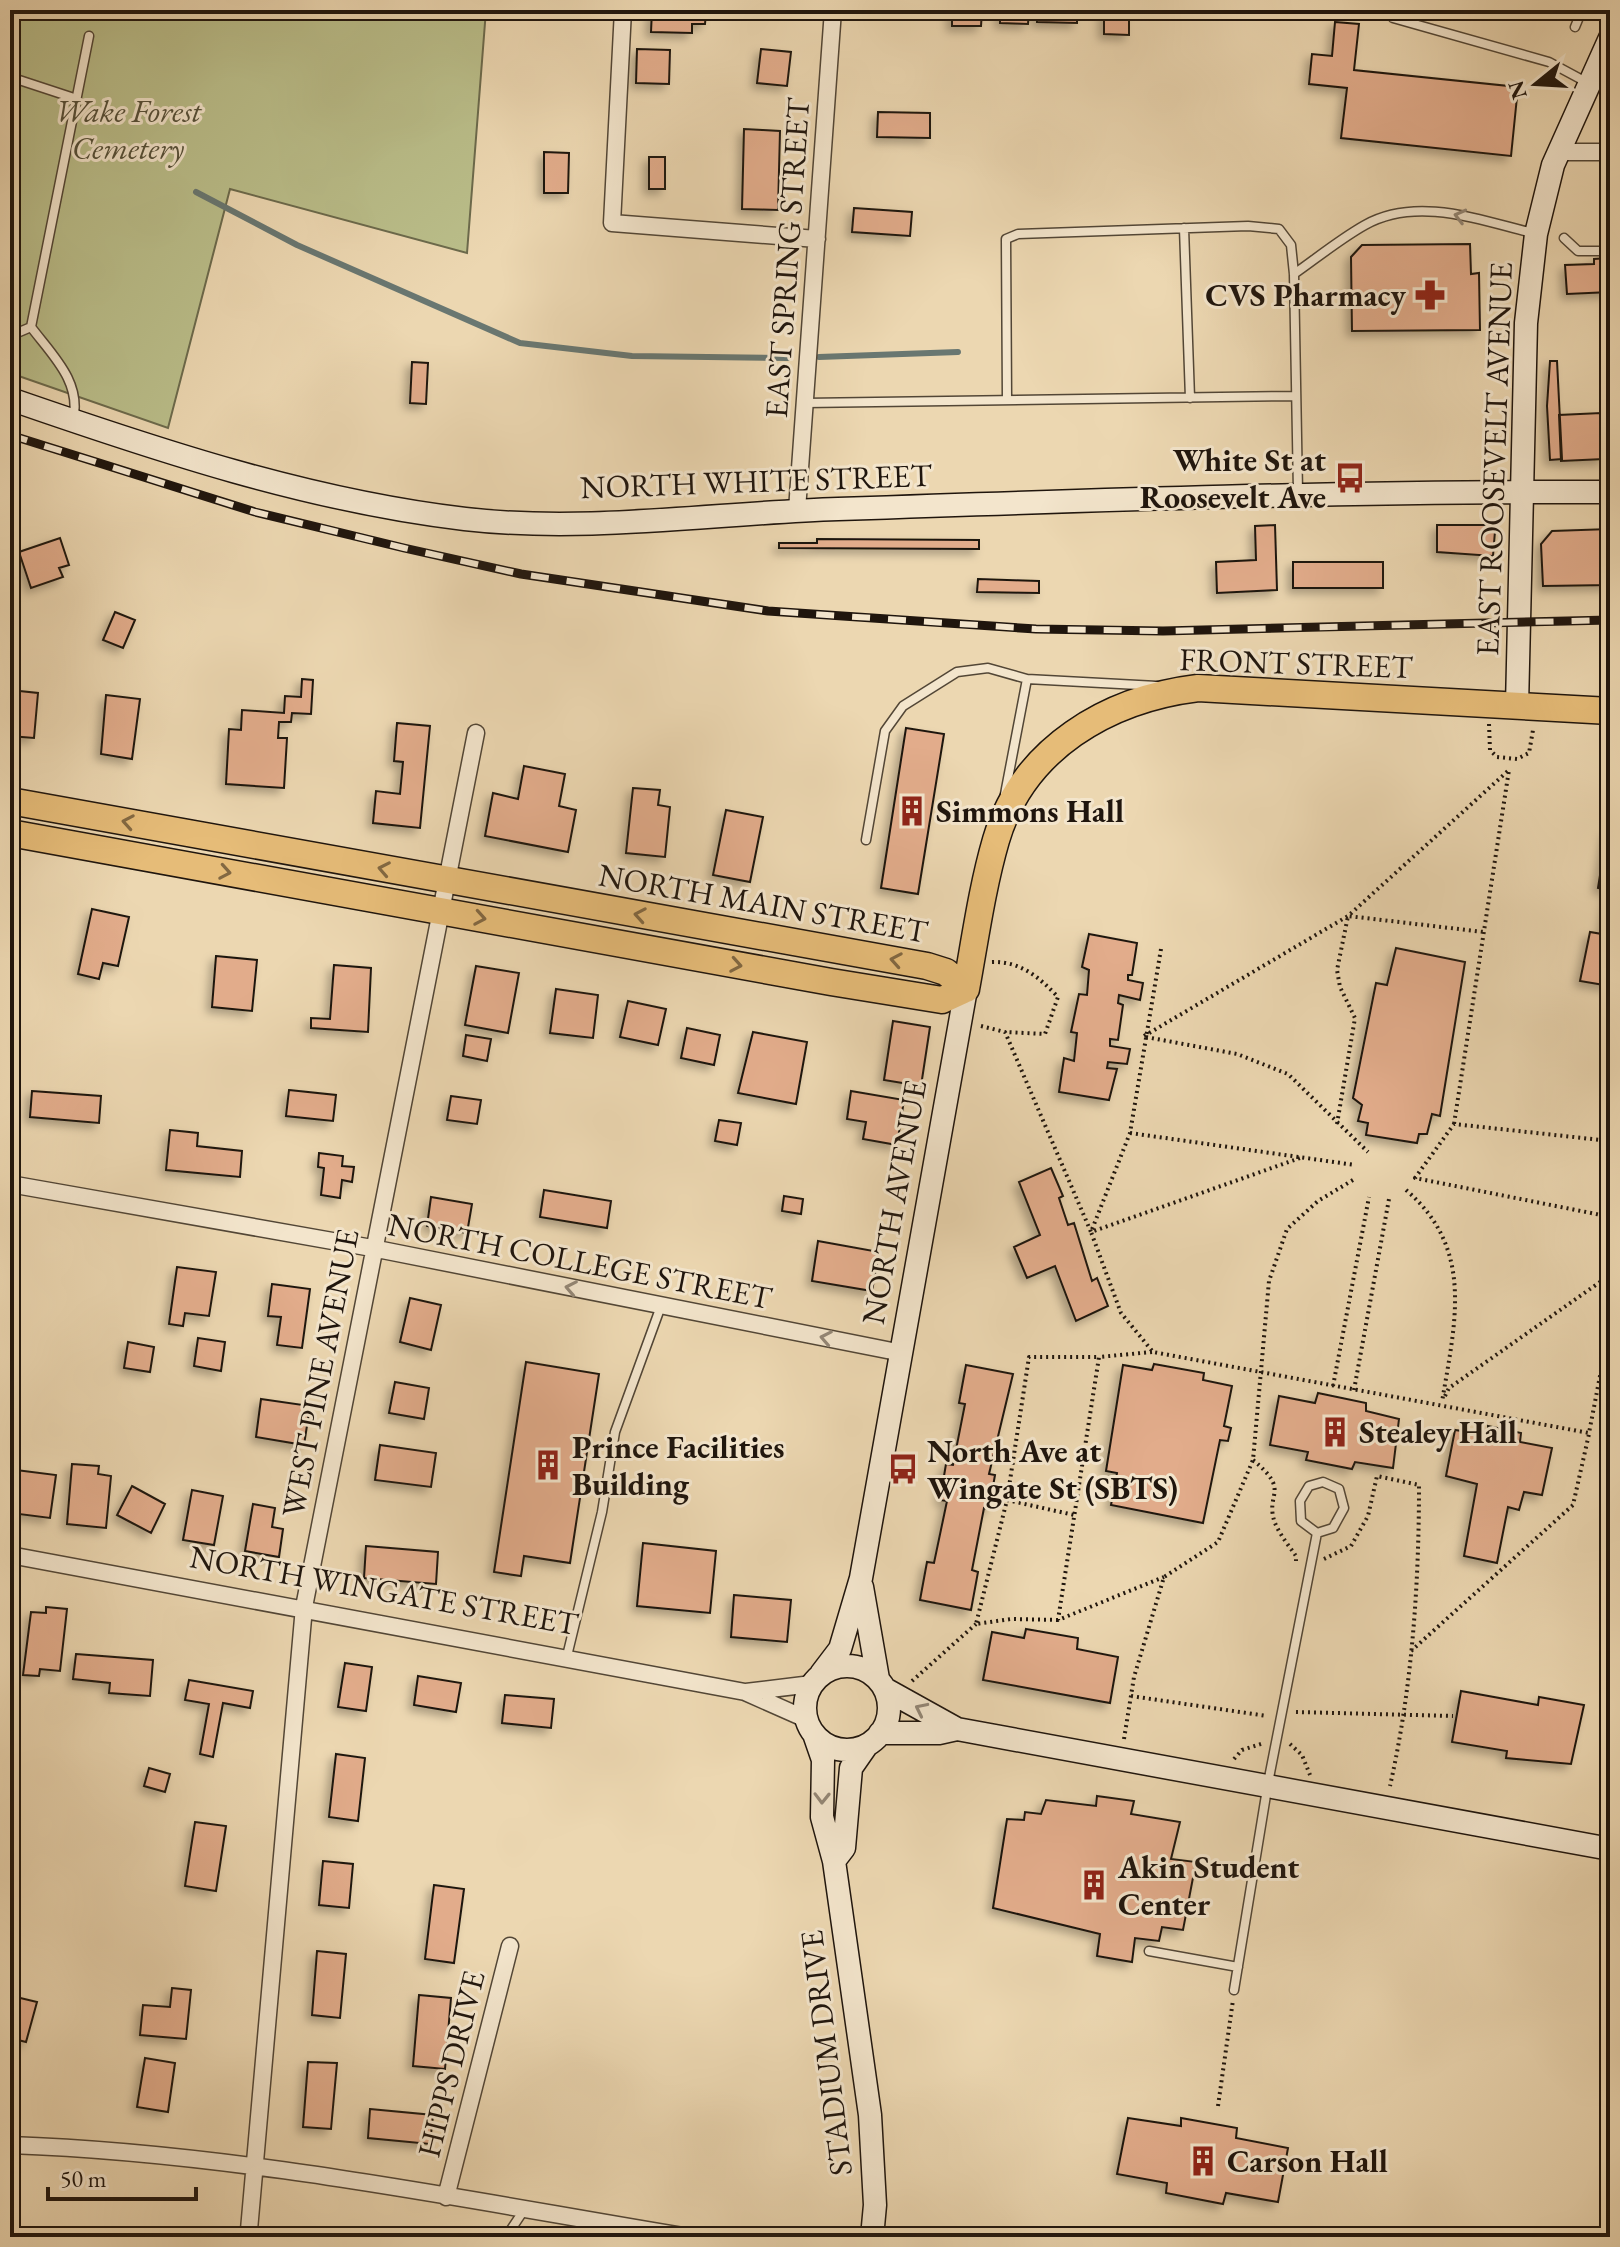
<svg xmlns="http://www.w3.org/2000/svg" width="1620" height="2247" font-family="'EB Garamond',serif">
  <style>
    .green { fill: #babe8a; stroke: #6c6a4c; stroke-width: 2 }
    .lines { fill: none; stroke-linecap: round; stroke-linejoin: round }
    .stream { stroke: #697771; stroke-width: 6 }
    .building { fill: #e2ac8b; stroke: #1f150d; stroke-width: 2; filter: url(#shadow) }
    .lane-casing { stroke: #524636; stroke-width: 11 }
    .street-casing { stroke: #524636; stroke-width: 19 }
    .secondary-casing { stroke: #1f150d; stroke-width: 25 }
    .primary-casing { stroke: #1f150d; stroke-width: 29 }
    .path { stroke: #1f150d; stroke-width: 4; stroke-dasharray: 2 4; stroke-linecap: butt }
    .lane { stroke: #f3e5cc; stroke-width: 8 }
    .street { stroke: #f3e5cc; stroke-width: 16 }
    .secondary { stroke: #f3e5cc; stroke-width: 22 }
    .primary { stroke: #e6bc78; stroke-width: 26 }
    .rail-casing { stroke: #1f150d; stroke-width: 9 }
    .rail { stroke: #f3e5cc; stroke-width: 6; stroke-dasharray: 18; stroke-linecap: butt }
    .oneway { stroke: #948776 }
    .oneway2 { stroke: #826842 }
    .labels { text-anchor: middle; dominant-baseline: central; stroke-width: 6; stroke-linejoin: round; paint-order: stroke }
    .park-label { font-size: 32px; font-style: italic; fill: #555039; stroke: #f3e5cc }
    .street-label { font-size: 32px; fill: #1f150d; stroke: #f3e5cc }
    .poi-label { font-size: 32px; font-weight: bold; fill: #1f150d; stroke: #f3e5cc; text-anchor: start }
  </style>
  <defs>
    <filter id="shadow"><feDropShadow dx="-5" dy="5" stdDeviation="4" flood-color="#0004"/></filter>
  </defs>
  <rect width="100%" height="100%" fill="#ecd7b1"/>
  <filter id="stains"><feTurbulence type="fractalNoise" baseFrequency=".0025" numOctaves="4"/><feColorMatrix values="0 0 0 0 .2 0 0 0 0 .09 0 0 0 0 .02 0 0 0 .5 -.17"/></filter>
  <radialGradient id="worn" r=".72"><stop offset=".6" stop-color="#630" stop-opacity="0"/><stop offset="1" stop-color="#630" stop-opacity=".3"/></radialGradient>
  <path class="green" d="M10,10H486L467,253L230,189L168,428L10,373Z"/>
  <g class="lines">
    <path class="stream" d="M196,192L297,245L520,343L632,356L788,358
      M819,357L958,352"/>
  </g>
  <path class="building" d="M652,10L706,12L705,24H692V33L651,32Z
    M952,10H982L981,26H952Z
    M1000,10H1029L1028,24L1000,23Z
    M1037,10H1077V23L1037,22Z
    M1104,10H1129V35L1104,34Z
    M1335,22L1359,24L1354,70L1518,87L1511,156L1341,138L1347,88L1309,84L1312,54L1332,56Z
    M637,49L670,50L669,84L636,83Z
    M761,49L791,52L787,86L757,83Z
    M878,112L930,113V138L877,137Z
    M744,129L780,131L778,210L742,209Z
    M544,152L569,153L568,193H544Z
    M649,157H665V189H649Z
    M854,208L912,212L910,236L852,232Z
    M1470,244L1471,274L1479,273L1480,330L1352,331L1351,257L1362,245Z
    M1608,258L1610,292L1567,294L1565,265L1594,264V259Z
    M1550,361H1557L1562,459L1550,460L1547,406Z
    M412,362L428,363L426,404L410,403Z
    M1601,413L1604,459L1561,461L1559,415Z
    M1275,525L1277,590L1217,593L1216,562L1256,560L1255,526Z
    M1437,525H1491L1495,531L1493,556L1437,552Z
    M1610,529V585L1543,586L1541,544L1552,531Z
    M60,538L69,565L59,568L63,577L31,588L19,552Z
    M817,539L979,540V549L779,548V543H817Z
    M1293,562H1383V588H1293Z
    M978,579L1039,581V593L977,592Z
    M115,612L135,620L123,648L103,640Z
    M302,679L313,680L311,714L292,713L291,722H279L278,738H287L284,788L226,784L229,729L241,730L242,710L284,713L285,696L301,697Z
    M10,690L38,693L34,738L10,736Z
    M106,695L140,699L132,759L101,754Z
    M397,723L430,726L420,828L373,823L376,791L400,794L403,762L394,761Z
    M906,728L944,734L918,894L881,888Z
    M524,766L565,774L559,806L576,810L568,852L485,836L493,793L518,799Z
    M633,788L660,790L658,805L670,807L665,857L626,853Z
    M726,810L763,817L750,882L713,875Z
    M1607,831H1610V986L1580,981L1590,932L1602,934L1609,890L1598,888Z
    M92,909L129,917L118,966L103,963L99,979L78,974Z
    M1089,934L1137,943L1132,975H1128V980L1143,983L1140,1000L1119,995L1118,1003L1123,1005L1118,1040L1110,1039V1046L1130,1049L1127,1064L1108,1062L1107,1068L1117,1069L1109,1100L1059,1092L1064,1058L1074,1061L1077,1033L1071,1032L1079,994L1087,995L1089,970L1082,967Z
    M1396,948L1465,962L1440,1116L1432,1114L1427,1134H1419L1417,1143L1366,1135L1368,1123L1358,1121L1362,1105L1353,1098L1376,983L1387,985Z
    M216,956L257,960L252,1011L212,1007Z
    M334,965L371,968L368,1032L311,1028V1018L330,1019Z
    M476,966L519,973L508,1033L465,1025Z
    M556,989L598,995L593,1038L550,1033Z
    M628,1001L666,1009L658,1045L620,1037Z
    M893,1021L930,1027L921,1086L884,1080Z
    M687,1028L720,1035L714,1065L681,1058Z
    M753,1032L807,1042L796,1104L738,1093Z
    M466,1035L491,1039L487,1061L463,1056Z
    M289,1090L336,1095L333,1121L286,1116Z
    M32,1091L101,1096L99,1123L30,1117Z
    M851,1091L904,1100L897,1145L863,1139L866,1122L847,1119Z
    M451,1096L481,1100L477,1124L447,1120Z
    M719,1120L741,1123L737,1145L715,1141Z
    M170,1130L198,1133L197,1146L242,1151L240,1177L166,1170Z
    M319,1153L343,1156L342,1166L354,1167L352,1182L342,1180L340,1198L321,1195L324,1168L318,1167Z
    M1051,1168L1063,1196L1059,1198L1068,1225L1074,1223L1092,1281L1097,1278L1108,1306L1076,1321L1055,1266L1027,1278L1014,1247L1040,1235L1019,1182Z
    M544,1190L611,1201L607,1228L540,1217Z
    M784,1196L803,1199L801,1214L782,1211Z
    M431,1197L472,1204L467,1233L427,1226Z
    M818,1241L879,1252L872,1291L812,1281Z
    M177,1267L216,1272L209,1316L185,1313L183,1326L169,1324Z
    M272,1284L310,1289L302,1348L277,1345L281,1317L268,1316Z
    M410,1298L441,1305L431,1350L400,1342Z
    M198,1338L225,1342L221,1371L194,1366Z
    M128,1342L154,1347L150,1372L124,1368Z
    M526,1362L599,1374L570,1563L524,1556L521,1576L494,1572Z
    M1154,1364L1204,1373L1203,1380L1232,1386L1224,1426L1231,1428L1228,1441L1220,1440L1203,1523L1111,1505L1117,1473L1106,1471L1123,1365L1152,1370Z
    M966,1365L1013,1374L989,1474L995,1475L989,1509L984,1508L972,1570L978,1572L971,1610L920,1600L927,1562L934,1563L947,1501L940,1500L946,1464L953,1465L965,1404L959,1403Z
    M395,1382L429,1388L424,1419L389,1413Z
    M1318,1393L1366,1403V1411L1399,1419L1393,1468L1355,1462L1352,1469L1306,1460L1308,1452L1270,1445L1279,1396L1315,1403Z
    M261,1399L310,1406L304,1445L256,1437Z
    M1488,1426L1521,1433L1520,1442L1552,1448L1542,1495L1524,1492L1519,1510L1508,1507L1497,1563L1464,1556L1477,1484L1446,1476L1455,1430L1488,1435Z
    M380,1445L436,1453L431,1487L375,1480Z
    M72,1464L99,1466L98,1474L111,1476L106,1528L67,1524Z
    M16,1470L56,1475L50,1518L11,1513Z
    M132,1486L165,1504L151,1533L117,1515Z
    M192,1490L223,1496L214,1545L183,1540Z
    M253,1504L275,1508L272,1527L283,1529L279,1557L245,1551Z
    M643,1543L716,1551L710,1613L637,1606Z
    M366,1546L438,1552L436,1584L364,1578Z
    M734,1595L791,1600L787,1642L731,1637Z
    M10,1601L18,1603L10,1654Z
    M46,1607L67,1609L60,1671L40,1669L39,1676L23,1675L31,1612L46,1613Z
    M1026,1629L1078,1638L1077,1649L1118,1657L1110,1703L983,1680L992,1632L1024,1638Z
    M76,1654L153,1660L150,1696L109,1693L110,1683L73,1679Z
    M345,1663L372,1667L366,1711L338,1707Z
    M418,1676L461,1683L456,1712L414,1705Z
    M189,1680L253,1691L250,1708L223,1703L213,1757L200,1754L209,1704L185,1700Z
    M1461,1691L1538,1705L1539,1697L1584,1705L1571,1764L1506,1758L1507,1751L1452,1742Z
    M505,1695L554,1699L551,1728L502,1723Z
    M336,1754L365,1758L358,1821L329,1817Z
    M149,1768L170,1774L165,1792L144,1786Z
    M1097,1796L1134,1801L1131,1814L1180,1822L1171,1859L1196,1862L1183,1930L1162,1927L1159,1941L1135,1938L1132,1962L1097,1956L1100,1934L993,1908L1007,1819L1024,1820L1025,1812L1041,1814L1046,1800L1096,1806Z
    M195,1822L226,1826L216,1891L185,1886Z
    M323,1861L353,1864L349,1908L319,1905Z
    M434,1885L464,1889L454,1963L425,1959Z
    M317,1951L346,1954L340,2018L312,2015Z
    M172,1988L191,1990L186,2039L140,2035L143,2005L170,2007Z
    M419,1995L451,1998L445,2069L413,2066Z
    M12,1996L37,2002L26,2042L10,2038Z
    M145,2058L175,2063L168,2112L137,2107Z
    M308,2062L337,2063L331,2129L303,2127Z
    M370,2109L433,2115L430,2144L368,2138Z
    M1128,2118L1181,2126V2118L1237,2128L1236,2138L1288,2148L1278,2202L1226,2193L1223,2204L1166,2193L1167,2183L1117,2174Z"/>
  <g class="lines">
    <g class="lane-casing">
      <path id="lane" d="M1395,10L1393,18L1549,62L1588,83
        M1575,27L1582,10
        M10,77L77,99
        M1184,228L1190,398
        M1564,238L1578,251H1610
        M1294,274C1317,258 1340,239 1365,225C1417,196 1479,220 1533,233
        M31,327L89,36
        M10,336L31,327C52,355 82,382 73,420
        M1007,400L1006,239L1018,234L1248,226L1279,229L1291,245L1294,274L1298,492
        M805,403L1296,396
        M1005,794L1027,679L1157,686
        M866,840L885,731L903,706L957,672L988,668L1027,679
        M567,1656L602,1512L615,1432L661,1306
        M1149,1951L1238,1967
        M1234,1990L1268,1783L1317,1533L1333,1528L1344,1508L1339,1489L1323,1482L1309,1486L1300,1501L1301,1521L1317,1533
        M222,2237L249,2230L254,2237
        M506,2237L524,2210"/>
    </g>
    <g class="street-casing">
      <path id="street" d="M623,10L612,223L817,239
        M1558,152H1610
        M797,510L833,10
        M10,1184L372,1248L902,1353
        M10,1555L745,1692L806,1719
        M746,1692L812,1684
        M10,2145C238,2153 465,2200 689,2237
        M446,2197L510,1946
        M249,2230L304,1607L476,733"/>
    </g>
    <g class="secondary-casing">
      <path id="secondary" d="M10,399C157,450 310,501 465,519C587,533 716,513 838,509C1095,500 1353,491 1610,492
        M1517,706L1526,323L1536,234L1553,165L1610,38
        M862,1587L878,1679
        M805 1708a42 42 0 1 1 84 0a42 42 0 1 1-84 0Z
        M821,1674L840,1649L861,1578L966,989
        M885,1689L957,1729
        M880,1733H939L957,1729L1610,1849
        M814,1734L823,1760L822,1817L834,1861L870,2115L875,2205L872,2237
        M834,1861L844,1848L851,1768L867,1745"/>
    </g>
    <g class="primary-casing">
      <path id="primary" d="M10,801L927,966L946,972L966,989
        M10,833L831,982L942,1000L966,989
        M966,989C975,940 982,888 996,840C1023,748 1108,699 1198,688L1610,711"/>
    </g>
    <path class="path" d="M1489,724L1490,750L1497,757L1517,759L1529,753L1533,730
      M1161,949L1130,1133L1091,1232L1121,1313L1153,1352L1589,1433L1610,1324
      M992,962C1020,961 1039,977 1058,997L1045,1034L1005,1032
      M981,1026L1005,1032L1091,1232L1300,1158
      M1144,1036L1348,916L1509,770L1454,1124
      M1146,1037L1237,1054L1288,1074L1368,1152
      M1337,1124L1355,1018L1340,987L1337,970L1348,916L1484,932
      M1130,1133L1355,1165
      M1610,1141L1454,1124L1415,1178L1601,1215L1610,1238
      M1406,1190C1475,1249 1455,1323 1442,1402
      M1601,1215L1610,1206
      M1152,1352L1099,1357L1058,1620L1164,1577
      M1333,1386L1369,1197
      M1354,1390L1389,1199
      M1445,1396L1449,1388L1610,1275
      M1253,1460C1292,1492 1264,1493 1275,1523C1280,1535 1289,1546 1296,1556V1561
      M1007,1500L1074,1515
      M1324,1559L1351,1546L1368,1516L1377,1476L1419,1485C1419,1586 1412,1688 1390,1786
      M1058,1620L1011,1619L976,1624L1007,1500L1029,1357H1099
      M1411,1651L1573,1505L1589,1434
      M912,1681L976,1624
      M1131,1696L1267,1716
      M1296,1712L1453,1716
      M1124,1739L1134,1677L1164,1577L1218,1542L1253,1460L1269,1281L1287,1229L1318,1201L1353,1180
      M1290,1744L1302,1755L1310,1775
      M1234,1759L1242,1750L1264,1743
      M1218,2106L1233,2000"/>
    <use href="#lane" class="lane"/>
    <use href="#street" class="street"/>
    <use href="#secondary" class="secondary"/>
    <use href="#primary" class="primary"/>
    <g class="rail-casing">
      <path id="rail" d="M10,435L255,512L404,548L521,574L768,611L1036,629L1163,631L1610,620"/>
    </g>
    <use href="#rail" class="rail"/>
  </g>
  <defs><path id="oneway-chevron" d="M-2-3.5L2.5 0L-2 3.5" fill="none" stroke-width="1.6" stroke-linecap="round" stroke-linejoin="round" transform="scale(2)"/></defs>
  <g class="oneway">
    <use href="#oneway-chevron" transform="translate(1460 216) rotate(-166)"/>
    <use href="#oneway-chevron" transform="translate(571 1288) rotate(-169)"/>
    <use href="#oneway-chevron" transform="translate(826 1338) rotate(-169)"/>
    <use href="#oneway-chevron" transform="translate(921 1709) rotate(-154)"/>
    <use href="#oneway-chevron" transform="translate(822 1798) rotate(91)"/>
  </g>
  <g class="oneway2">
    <use href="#oneway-chevron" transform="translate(128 822) rotate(-170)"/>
    <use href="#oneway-chevron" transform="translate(384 869) rotate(-169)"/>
    <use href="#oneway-chevron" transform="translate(225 872) rotate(10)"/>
    <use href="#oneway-chevron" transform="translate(640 915) rotate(-170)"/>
    <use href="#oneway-chevron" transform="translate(480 918) rotate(10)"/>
    <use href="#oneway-chevron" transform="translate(896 960) rotate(-170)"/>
    <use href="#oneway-chevron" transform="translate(736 965) rotate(10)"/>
  </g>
  <defs>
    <g id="pharmacy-bare" transform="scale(2.4)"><path d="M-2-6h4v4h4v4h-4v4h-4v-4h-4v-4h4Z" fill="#8f2418" stroke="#f3e5cc" stroke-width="2.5" paint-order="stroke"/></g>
    <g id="bus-bare" transform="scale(2.4)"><path d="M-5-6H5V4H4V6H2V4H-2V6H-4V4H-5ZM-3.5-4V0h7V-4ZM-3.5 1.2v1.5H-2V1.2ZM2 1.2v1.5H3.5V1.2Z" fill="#8f2418" stroke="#f3e5cc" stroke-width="2.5" paint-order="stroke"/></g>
    <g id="building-bare" transform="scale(2.4)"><path d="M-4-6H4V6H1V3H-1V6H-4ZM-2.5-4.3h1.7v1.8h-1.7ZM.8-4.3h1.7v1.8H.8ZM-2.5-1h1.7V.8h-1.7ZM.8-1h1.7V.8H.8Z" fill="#8f2418" stroke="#f3e5cc" stroke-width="2.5" paint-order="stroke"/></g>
  </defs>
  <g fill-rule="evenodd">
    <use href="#pharmacy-bare" x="1430" y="295"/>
    <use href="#bus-bare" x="1350" y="478"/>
    <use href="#building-bare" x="912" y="811"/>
    <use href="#building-bare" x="1335" y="1432"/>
    <use href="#building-bare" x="548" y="1465"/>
    <use href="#bus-bare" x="903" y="1469"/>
    <use href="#building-bare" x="1094" y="1885"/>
    <use href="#building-bare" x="1203" y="2161"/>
  </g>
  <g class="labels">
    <g class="park-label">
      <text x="128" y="111">Wake Forest<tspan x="128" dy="37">Cemetery</tspan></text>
    </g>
    <g class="street-label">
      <text transform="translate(787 258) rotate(-86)">EAST SPRING STREET</text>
      <text transform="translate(1494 459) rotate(-88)">EAST ROOSEVELT AVENUE</text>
      <text transform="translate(756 481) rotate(-2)">NORTH WHITE STREET</text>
      <text transform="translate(1296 663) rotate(2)">FRONT STREET</text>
      <text transform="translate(763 903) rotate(10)">NORTH MAIN STREET</text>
      <text transform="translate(894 1202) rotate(-80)">NORTH AVENUE</text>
      <text transform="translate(580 1261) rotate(11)">NORTH COLLEGE STREET</text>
      <text transform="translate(320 1373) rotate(-79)">WEST PINE AVENUE</text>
      <text transform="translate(384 1590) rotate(10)">NORTH WINGATE STREET</text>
      <text transform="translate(826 2053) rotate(-97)">STADIUM DRIVE</text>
      <text transform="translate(451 2064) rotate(-76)">HIPPS DRIVE</text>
    </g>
    <g class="poi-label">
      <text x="1406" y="295" text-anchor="end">CVS Pharmacy</text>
      <text x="1326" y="460" text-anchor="end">White St at<tspan x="1326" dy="37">Roosevelt Ave</tspan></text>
      <text x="936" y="811">Simmons Hall</text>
      <text x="1359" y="1432">Stealey Hall</text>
      <text x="572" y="1447">Prince Facilities<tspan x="572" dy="37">Building</tspan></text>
      <text x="927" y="1451">North Ave at<tspan x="927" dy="37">Wingate St (SBTS)</tspan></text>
      <text x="1118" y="1867">Akin Student<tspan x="1118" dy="37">Center</tspan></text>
      <text x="1227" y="2161">Carson Hall</text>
    </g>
  </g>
  <rect width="1620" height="2247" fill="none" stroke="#ecd7b1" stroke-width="40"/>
  <rect x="12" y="12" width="1596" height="2223" fill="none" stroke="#1f150d" stroke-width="4"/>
  <rect x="20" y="20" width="1580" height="2207" fill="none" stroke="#1f150d" stroke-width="2"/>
  <g transform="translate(1536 84) rotate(252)" stroke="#f3e5cc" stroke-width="6" paint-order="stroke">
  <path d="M0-6L14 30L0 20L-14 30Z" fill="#1f150d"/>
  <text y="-12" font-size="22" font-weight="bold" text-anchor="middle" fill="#1f150d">N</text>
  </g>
  <path d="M48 2187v12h148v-12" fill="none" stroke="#1f150d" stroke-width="4"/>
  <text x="60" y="2187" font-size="24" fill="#1f150d" stroke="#f3e5cc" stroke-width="6" paint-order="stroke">50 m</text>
  <rect width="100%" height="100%" filter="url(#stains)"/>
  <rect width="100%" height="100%" fill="url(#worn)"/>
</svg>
